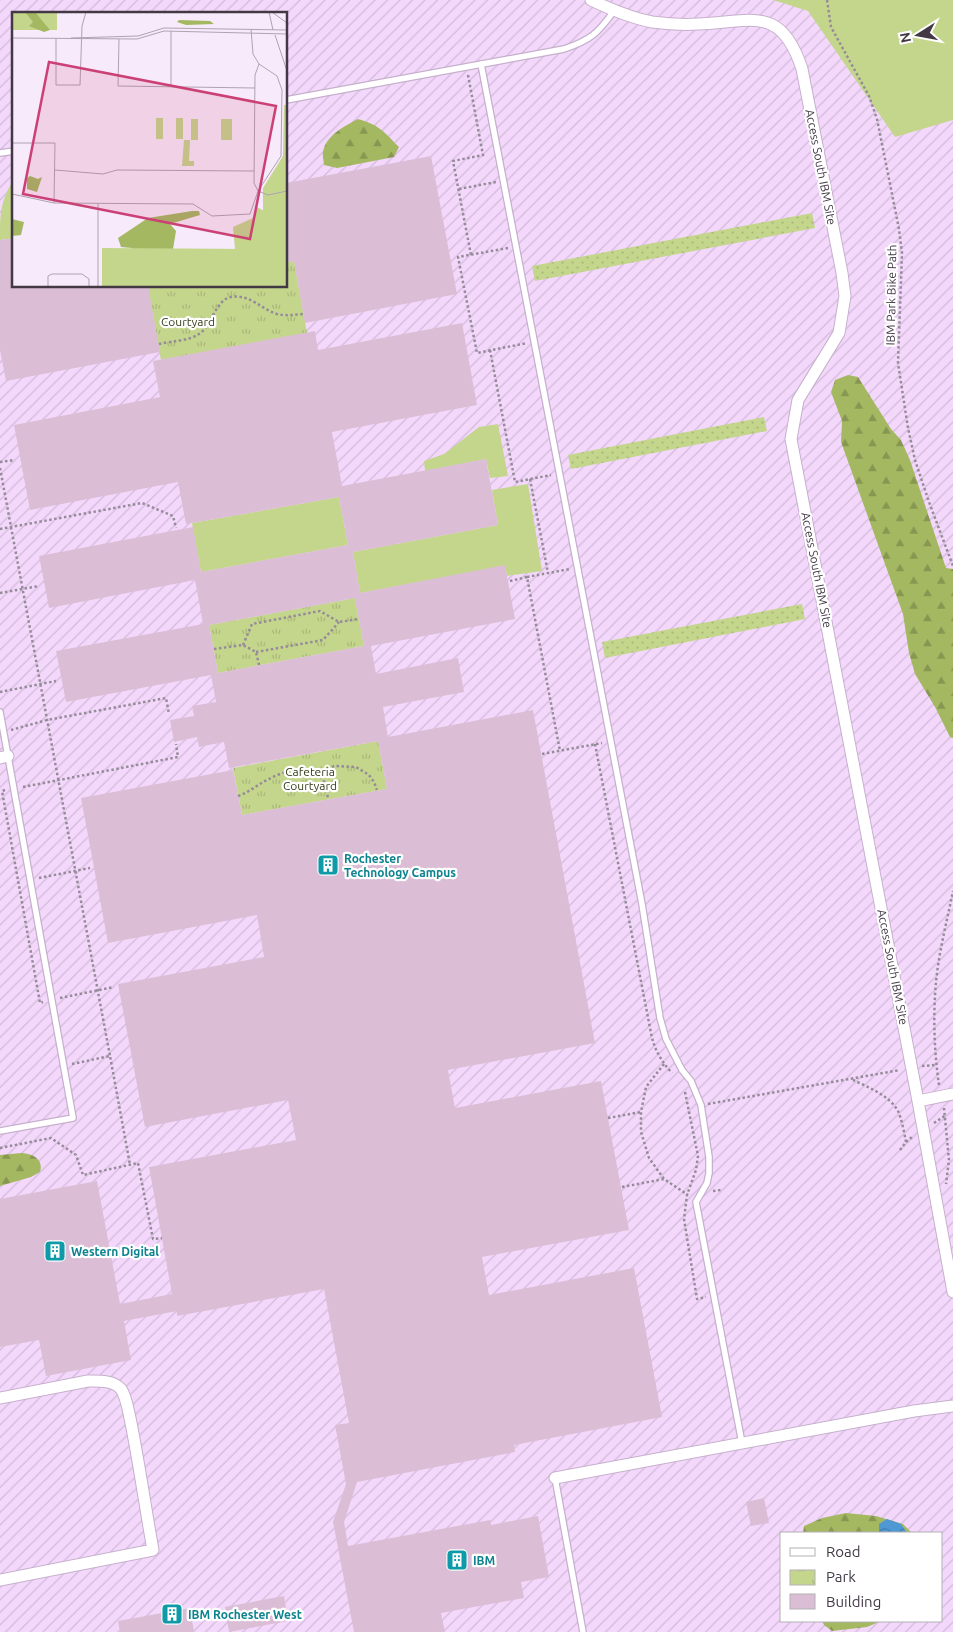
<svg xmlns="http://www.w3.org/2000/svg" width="953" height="1632" font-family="Ubuntu,sans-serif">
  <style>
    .industrial { fill: url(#industrial-furrows); fill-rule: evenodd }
    .grass { fill: #c4d68c }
    .forest { fill: url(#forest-firs) }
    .park { fill: url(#park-tufts) }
    .garden { fill: url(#garden-dots) }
    .water { fill: url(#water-waves) }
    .building { fill: #dbbed5; fill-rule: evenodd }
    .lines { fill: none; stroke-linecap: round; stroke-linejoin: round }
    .service-casing { stroke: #c6b0cc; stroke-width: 8 }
    .minor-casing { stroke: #c6b0cc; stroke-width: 13 }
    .path { stroke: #958b99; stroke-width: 2.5; stroke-dasharray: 2.5 2.5; stroke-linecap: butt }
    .service { stroke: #fff; stroke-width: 5.5 }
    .minor { stroke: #fff; stroke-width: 11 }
    .labels { text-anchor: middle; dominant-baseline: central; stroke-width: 4.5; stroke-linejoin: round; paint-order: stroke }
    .street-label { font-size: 12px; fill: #423945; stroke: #fff }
    .park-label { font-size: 12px; fill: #353d18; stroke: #fff }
    .culture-label { font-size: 12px; font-weight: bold; fill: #0d838f; stroke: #fff; text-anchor: start }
    .inset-road { fill: none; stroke: #afa3b2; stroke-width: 1 }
    .view { fill: #cc4175; fill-opacity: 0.15; stroke: #cc4175; stroke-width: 2.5 }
    .inset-edge { fill: none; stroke: #423945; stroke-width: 2.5 }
  </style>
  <defs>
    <pattern id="industrial-furrows" width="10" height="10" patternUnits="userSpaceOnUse" patternTransform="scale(1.25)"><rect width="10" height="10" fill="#f4d8fc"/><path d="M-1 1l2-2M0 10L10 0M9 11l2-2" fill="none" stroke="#d2bad9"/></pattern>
    <pattern id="forest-firs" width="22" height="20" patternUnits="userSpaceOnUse" patternTransform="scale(1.25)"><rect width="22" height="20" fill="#a4b861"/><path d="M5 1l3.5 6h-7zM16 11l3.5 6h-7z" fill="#879752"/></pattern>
    <pattern id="park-tufts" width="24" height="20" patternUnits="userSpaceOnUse" patternTransform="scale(1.25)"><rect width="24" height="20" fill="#c4d68c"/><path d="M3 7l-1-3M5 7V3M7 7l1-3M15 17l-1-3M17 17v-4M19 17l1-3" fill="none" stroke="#aab87a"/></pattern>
    <pattern id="garden-dots" width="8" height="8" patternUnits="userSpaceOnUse" patternTransform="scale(1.25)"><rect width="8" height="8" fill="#c4d68c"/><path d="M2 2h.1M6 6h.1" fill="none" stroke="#aab87a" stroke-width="1.8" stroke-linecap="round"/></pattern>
    <pattern id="water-waves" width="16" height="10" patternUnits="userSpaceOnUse" patternTransform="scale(1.25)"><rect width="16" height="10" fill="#4e98d3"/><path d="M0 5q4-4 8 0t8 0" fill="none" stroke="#427dad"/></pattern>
  </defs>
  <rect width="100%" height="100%" fill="#f7eafb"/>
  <path class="industrial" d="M0,0H953V1632H0ZM14,14H286V286H14ZM782,1533H942V1621H782Z"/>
  <path class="grass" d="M773,0H953V120L895,137L808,11Z
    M14,179V238L0,240C0,213 0,202 14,179Z
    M498,424L508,476L490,478L486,459L425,471L424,461L444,454L479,427Z
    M528,484L542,571L507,576L505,566L360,593L353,552L498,525L492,490Z
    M339,497L348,545L201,572L192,523Z"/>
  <path class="forest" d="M358,119C381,126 383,131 399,147L394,157L337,168L324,165C324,161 322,156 323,152C326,135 345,126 358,119Z
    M848,375L858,377L891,429L901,440L910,460L946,568L953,569V738L950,737L935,707L915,674L909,653L903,614L841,442L842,421L831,392L835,380Z
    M22,1153C33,1154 44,1159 40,1172L31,1177L0,1186V1155Z
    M846,1513L876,1516L903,1524L912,1533H803L804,1526L822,1518Z
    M822,1621H881L867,1627L832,1631L824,1625Z"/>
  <path class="park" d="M294,261L307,333L161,360L148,288L156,286H286V262Z
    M355,598L364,646L218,673L209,625Z
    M378,741L387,789L242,815L233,768Z"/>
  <path class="garden" d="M812,213L815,228L535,281L532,266Z
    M764,417L767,431L571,469L568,455Z
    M802,604L805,619L605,658L602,642Z"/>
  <path class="water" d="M887,1519L901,1524L907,1533H879V1524Z"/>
  <path class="building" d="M431,156L457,294L305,323L294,261L286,262V183Z
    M14,238V286H148L160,352L6,381L0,350V240Z
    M462,323L477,405L332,432L342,486L486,459L498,525L353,552L360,593L505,565L515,619L371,646L376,674L458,658L464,692L383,707L388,737L533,710L595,1043L448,1070L455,1108L601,1081L629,1230L482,1257L489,1295L634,1268L662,1417L514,1445L515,1452L357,1482L344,1522L348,1546L490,1520L491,1525L538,1516L549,1577L521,1582L524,1598L441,1613L445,1632H354L333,1522L346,1484L335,1425L349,1423L324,1289L177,1316V1311L124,1321L131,1360L46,1376L39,1340L0,1347V1199L97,1181L120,1304L172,1294L149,1167L296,1140L288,1100L145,1127L118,984L264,957L257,915L108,943L81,798L233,770L242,815L387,789L378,741L229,768L224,742L199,747L197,737L174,742L170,720L194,716L192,706L216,702L211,675L66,702L56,651L203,624L195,580L49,608L39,556L193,527L201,572L348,545L339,497L186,524L178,482L30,510L14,425L160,397L153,361L315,331L318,350ZM355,598L364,646L218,673L209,625Z
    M764,1498L769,1523L751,1526L746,1502Z
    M284,1596L288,1621L229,1632L225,1607Z
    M190,1608L194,1632H120L118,1621Z"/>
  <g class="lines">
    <g class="service-casing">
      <path id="service" d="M481,64L642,904L660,1018L666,1039L682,1070L691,1081L701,1105L709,1157V1173L707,1183L696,1202L742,1443
        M286,100L564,49C591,40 598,33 614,11
        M0,153L14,151
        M0,712L73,1118L0,1131
        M555,1478L583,1632"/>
    </g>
    <g class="minor-casing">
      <path id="minor" d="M591,0C610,9 631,18 652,22C667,24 683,25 698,24C751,22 781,4 802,69L842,273L845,296L839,333L798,400L791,439L918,1101L953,1292
        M0,758L8,756
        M918,1101L953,1094
        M0,1398L88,1381C98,1381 113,1380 121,1389C126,1396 128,1409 130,1418C139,1462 145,1506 153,1550L0,1580
        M555,1478L914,1411L953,1406"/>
    </g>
    <path class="path" d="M827,0L831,27L869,96L877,119L899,229L902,253L898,363L908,428L915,460L929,502L953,566
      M468,75L483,155L453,161L471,255
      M459,189L496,182
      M508,248L458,257L477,353L527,343
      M159,344C171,341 189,341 199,334C212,326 215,300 231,297C250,294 261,309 277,314C286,316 294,315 303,314
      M490,350L515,482L551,475
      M0,462L15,460
      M0,468L110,1056
      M530,479L548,573
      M0,529L142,503L173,516L176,528
      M527,577L570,569
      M510,581L527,577L560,751
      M0,593L39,586
      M243,645L252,624L320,611L339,622L359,619
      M214,649L243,645L256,652L259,665
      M256,652L323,640L339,622
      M0,692L56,681
      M11,730L47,720L166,698L169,714
      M595,744L651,1033C654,1049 661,1061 672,1073
      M542,754L602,743
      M319,775L334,766L356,767L369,775L374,782L377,790
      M23,787L178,757L176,744
      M5,790L2,791L40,1003L43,1002
      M238,796C250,792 258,784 269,779C283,771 313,762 323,780C326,785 327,793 328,799
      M39,878L90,868
      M60,998L114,987
      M72,1064L110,1056L130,1165
      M664,1064L646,1087L641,1112V1132L649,1158L664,1179L688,1195
      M922,1066L936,1065
      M853,1080C868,1087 890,1096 898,1111C902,1120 904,1132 906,1142
      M939,1085C934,1051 933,1015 936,982C939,951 947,921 953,891
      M685,1092L698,1156L696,1170L687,1195L684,1219L697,1299L706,1297
      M708,1104L900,1070
      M944,1108L949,1160L946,1184
      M608,1118L641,1112
      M934,1123L946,1115
      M0,1148L51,1138L76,1155L83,1175L138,1163L153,1239L162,1238
      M900,1150L906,1142L912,1137
      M622,1187L664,1179
      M713,1191L721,1190"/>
    <use href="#service" class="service"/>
    <use href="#minor" class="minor"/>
  </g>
  <defs>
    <g id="building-square" transform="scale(1.125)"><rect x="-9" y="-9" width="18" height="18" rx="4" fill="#0f9aa8" stroke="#fff"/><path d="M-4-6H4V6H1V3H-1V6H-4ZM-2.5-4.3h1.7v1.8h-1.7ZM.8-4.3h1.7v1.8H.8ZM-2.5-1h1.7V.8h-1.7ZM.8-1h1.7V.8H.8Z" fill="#fff"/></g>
  </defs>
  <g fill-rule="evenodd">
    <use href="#building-square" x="328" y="865"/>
    <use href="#building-square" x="55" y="1251"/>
    <use href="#building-square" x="457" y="1560"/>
    <use href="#building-square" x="172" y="1614"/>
  </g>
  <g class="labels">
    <g class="street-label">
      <text transform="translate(821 167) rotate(79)">Access South IBM Site</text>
      <text transform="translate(891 295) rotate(-89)">IBM Park Bike Path</text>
      <text transform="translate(817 570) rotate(79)">Access South IBM Site</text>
      <text transform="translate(893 967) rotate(79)">Access South IBM Site</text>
    </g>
    <g class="park-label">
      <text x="188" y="321">Courtyard</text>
      <text x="310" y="771">Cafeteria<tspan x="310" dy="14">Courtyard</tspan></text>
    </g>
    <g class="culture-label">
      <text x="344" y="858">Rochester<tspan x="344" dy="14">Technology Campus</tspan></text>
      <text x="71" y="1251">Western Digital</text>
      <text x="473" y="1560">IBM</text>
      <text x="188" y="1614">IBM Rochester West</text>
    </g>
  </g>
  <g transform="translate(12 12)">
    <rect width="275" height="275" fill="#f7eafb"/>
    <path d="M0,0H45V18H0ZM179,107H186V128H179ZM172,128H178L177,149H182V154H170ZM245,195L270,209L275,237H223L221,215L241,206Z" fill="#c4d68c"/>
    <path d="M13,0H23L38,18L32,20L17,14L21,10ZM167,8L198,9L202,12L174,13L165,10ZM18,164L26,167L30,165L25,180L15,177V166ZM180,199H187L188,203L158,212L164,219L161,237H185L182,261L189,275H144L137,257L142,253V243L132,247L120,236L109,235L106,226L136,206ZM0,207L12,210L9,223L0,224Z" fill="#a4b861"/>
    <path d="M272,93H275V275H90V236L251,237V176L271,144ZM144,106H151V127H144ZM164,106H171V127H164ZM209,107H220V128H209Z" fill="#c4d68c"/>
    <path class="inset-road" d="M257,0L261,18M260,0L275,11M263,23L275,59M0,26L125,27L152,19L275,22M59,26L126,24L152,16L275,18M44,27V73H68L70,14L74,0M107,27L106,74L243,76M159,75V19M0,131H43L42,191M43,158L91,162L105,158L242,159M246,179L242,171L243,63L247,52M246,179L256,183L275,179M0,182L42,191L181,192L200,204L238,202L246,179L269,144L270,78L265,64L247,52L241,42L239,17M36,275V264L40,262H70L77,267V275M86,275V192"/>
    <path class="view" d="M37,50L264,94L238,227L11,182Z"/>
    <rect width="275" height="275" class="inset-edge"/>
  </g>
  <rect x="780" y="1532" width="162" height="90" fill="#ffffff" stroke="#b3b0b5"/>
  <rect x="790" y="1548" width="25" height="8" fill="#ffffff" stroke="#b3b0b5"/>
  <text x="826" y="1557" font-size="15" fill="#423945">Road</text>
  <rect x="790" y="1570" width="25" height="15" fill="url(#park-tufts)" stroke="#b3b0b5"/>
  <text x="826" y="1582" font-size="15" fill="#423945">Park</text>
  <rect x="790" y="1594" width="25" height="15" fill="#dbbed5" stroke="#b3b0b5"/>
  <text x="826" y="1607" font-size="15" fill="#423945">Building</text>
  <g transform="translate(918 35) rotate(259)" stroke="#ffffff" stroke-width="4" paint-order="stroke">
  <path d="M0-4L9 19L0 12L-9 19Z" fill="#423945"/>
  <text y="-8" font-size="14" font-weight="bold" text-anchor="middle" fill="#423945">N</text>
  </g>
</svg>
